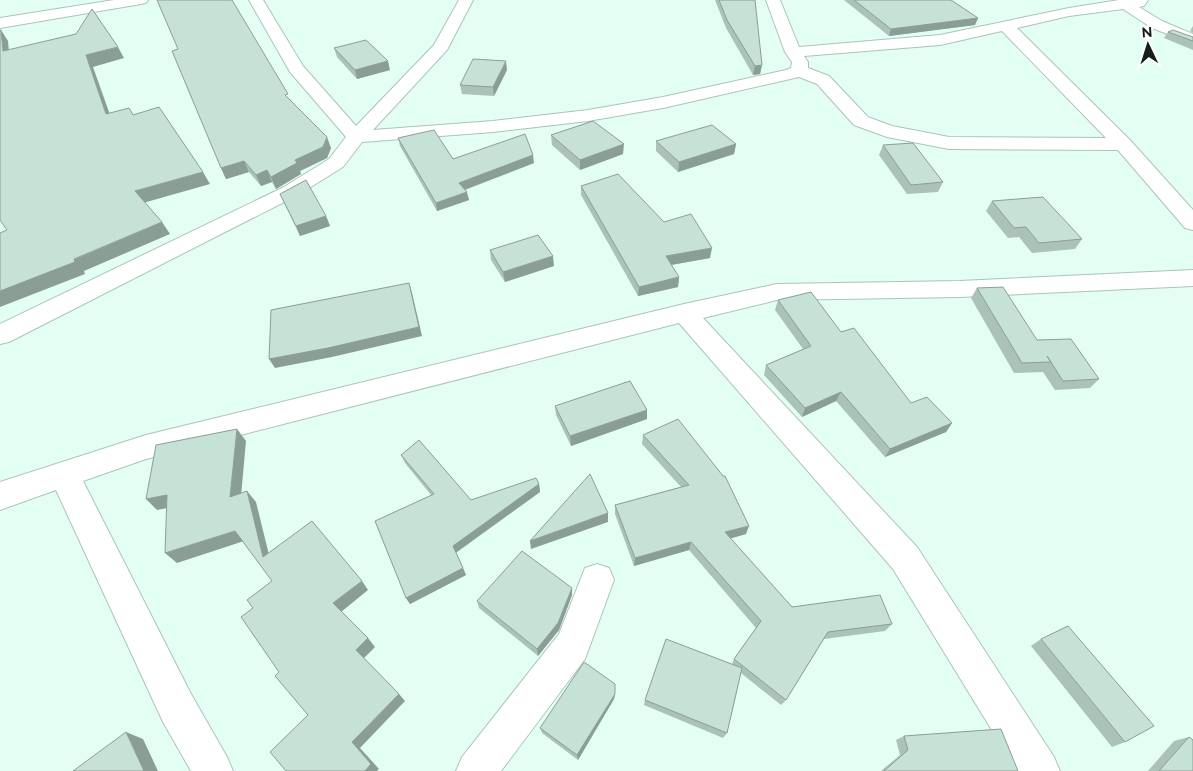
<svg xmlns="http://www.w3.org/2000/svg" width="1193" height="771" font-family="Raleway,sans-serif">
  <style>
    .lines { fill: none; stroke-linecap: round; stroke-linejoin: round }
    .minor-casing { stroke: #abc4ba; stroke-width: 2 }
    .minor { fill: #fff; fill-rule: evenodd }
    .wall { fill: #aac2b8 }
    .shaded-wall { fill: #8b9e96 }
    .building { fill: #c6e1d6; stroke: #8b9e96 }
  </style>
  <rect width="100%" height="100%" fill="#e3fef2"/>
  <g class="lines">
    <g class="minor-casing">
      <path id="minor" d="M114,0H148L146,3L141,4L0,28V18Z
        M249,0H263L303,66L356,126L434,45L459,0H473L447,50L373,130L493,121L588,110L663,97L786,70L791,68L792,62L785,52L766,0H780L799,47L940,35L1069,8L1119,0H1148L1144,6L1139,7L1162,21L1193,34V44L1152,28L1123,9L1069,16L1017,28L1130,140L1193,210V230L1185,228L1118,150L949,149L887,137L854,125L817,84L799,77L663,108L588,121L493,132L362,142L343,167L298,195L9,342L0,344V324L284,187L329,159L346,137L290,72ZM1002,31L1106,138L949,137L892,126L868,117L829,76L808,68V62L804,56L940,45Z
        M1193,270V286L960,297L777,300L703,318L917,547L1054,757L1060,771H1017L893,569L679,323L146,459L83,481L191,694L227,757L233,771H191L163,722L56,490L0,510V482L146,435L684,304L777,284L960,281Z
        M597,564L609,568L614,580L585,659L501,771H456L462,757L559,634L585,568Z"/>
    </g>
    <use href="#minor" class="minor"/>
  </g>
  <path class="wall" d="M715,0H755L762,65L760,74L753,75L726,28Z
    M844,0H951L978,18L975,25L889,36Z
    M1193,26V33L1190,31Z
    M1168,32L1193,37V50L1164,38Z
    M334,48L390,70L357,79L337,57Z
    M507,70L494,96L462,94L460,85Z
    M290,99L331,148L327,158L300,171L301,174L276,189L272,182L261,186L249,172L226,179L221,168Z
    M551,135L623,154L580,170L552,145Z
    M398,138L453,159L534,163L465,190L469,200L437,211L400,146Z
    M656,141L736,144L734,154L678,172L656,151Z
    M883,145L943,182L938,192L907,194L879,155Z
    M581,186L664,222L710,258L671,265L679,277L678,287L638,296L581,195Z
    M280,194L326,216L330,226L300,236Z
    M992,201L1082,239L1075,249L1032,253L1019,237L1008,238L986,211Z
    M490,250L554,266L505,282L491,260Z
    M977,288L1037,340L1099,379L1090,388L1055,390L1043,372L1014,373L971,298Z
    M778,300L841,332L911,403L952,423L946,432L885,457L836,401L802,417L764,375L766,365L803,349L775,310Z
    M555,406L647,419L571,446L556,415Z
    M643,435L746,534L730,538L792,607L892,624L885,631L824,639L786,700L781,705L741,673L727,733L723,738L644,705L645,700L732,664L734,659L756,628L689,550L634,566L615,514V505L681,487L642,444Z
    M401,455L471,500L539,484L540,492L456,553L466,575L410,604L406,598L431,495L405,463Z
    M572,595L559,630L538,656L479,608L477,601Z
    M1041,639L1125,742L1112,747L1031,646Z
    M615,694L614,699L578,760L542,733L540,728Z
    M904,736L1018,771H881L900,755L896,740Z
    M1189,737L1193,771H1148L1174,741Z"/>
  <path class="shaded-wall" d="M978,18L975,25L889,36L891,29Z
    M1,30L8,41L10,62L3,51Z
    M118,47L124,58L93,67L114,126L106,114L86,55Z
    M388,61L390,70L357,79L355,70Z
    M506,61L507,70L494,96L493,87Z
    M762,65L760,74L753,75L755,66Z
    M327,137L331,148L327,158L300,171L301,174L276,189L271,177Z
    M624,144L623,154L580,170V160Z
    M736,144L734,154L678,172L679,162Z
    M533,155L534,163L461,191L459,183Z
    M244,161L249,172L226,179L221,168Z
    M267,170L272,182L261,186L256,175Z
    M203,172L210,184L143,203L135,191Z
    M467,192L469,200L437,211L436,203Z
    M326,216L330,226L300,236L296,226Z
    M162,222L170,234L84,271L85,274L0,307V291Z
    M712,248L710,258L665,266L666,256Z
    M553,256L554,266L505,282L503,272Z
    M679,277L678,287L638,296L639,287Z
    M409,283L412,293L422,336L332,357L275,368L269,359Z
    M841,392L836,401L802,417L805,408Z
    M647,410V419L571,446L570,436Z
    M952,423L946,432L885,457L890,449Z
    M237,429L246,441L240,507L230,497Z
    M539,484L540,492L455,553L453,546Z
    M247,491L256,502L272,567L263,557Z
    M167,495L178,506L157,510L146,499Z
    M608,513V522L531,549L530,541Z
    M749,526L746,534L722,541L725,532Z
    M235,531L244,541L177,563L165,553Z
    M691,542L689,550L634,566L635,558Z
    M463,568L466,575L410,604L406,598Z
    M362,581L368,590L341,612L333,603Z
    M572,588V595L559,630L538,656L537,649Z
    M368,638L375,647L364,658L356,650Z
    M399,694L405,701L360,748L379,769L377,771H365L352,742Z
    M615,694L614,699L578,760L577,755Z
    M126,732L143,739L158,771H144Z"/>
  <path class="building" d="M157,0H232L288,94L285,95L327,137L323,147L295,160L297,163L271,177L267,170L256,175L244,161L221,168L172,51L178,49Z
    M719,0H755L762,65L755,66L727,20Z
    M854,0H951L978,18L891,29Z
    M92,9L118,47L86,55L106,114L129,108L133,115L159,107L203,172L135,191L162,222L74,259L75,262L0,291V233L7,230L0,220V30H1L3,51L76,34Z
    M1173,30L1193,37V41L1168,32Z
    M366,40L388,61L355,70L334,48Z
    M473,59L506,61L493,87L460,85Z
    M593,121L624,144L580,160L551,135Z
    M712,125L736,144L679,162L656,141Z
    M434,130L453,159L525,134L533,155L459,183L467,192L436,203L398,138Z
    M913,143L943,182L911,185L883,145Z
    M618,174L664,222L691,214L712,248L666,256L679,277L639,287L581,186Z
    M306,180L326,216L296,226L280,194Z
    M1043,197L1082,239L1039,243L1026,227L1014,228L992,201Z
    M538,235L553,256L503,272L490,250Z
    M409,283L419,327L328,348L269,359L271,310Z
    M1003,287L1037,340L1071,339L1099,379L1063,381L1047,356L1051,362L1022,363L977,288Z
    M811,292L841,332L854,328L911,403L927,397L952,423L890,449L841,392L805,408L766,365L811,346L778,300Z
    M630,381L647,410L570,436L555,406Z
    M678,419L723,476H725L749,526L725,532L792,607L880,595L892,624L828,632L786,700L734,659L761,621L691,542L635,558L615,505L689,485L643,435Z
    M237,429L230,497L247,491L263,557L312,521L362,581L333,603L368,638L356,650L399,694L352,742L371,764L365,771H286L270,752L308,715L275,676L279,672L241,617L253,608L247,600L272,581L235,531L165,553L167,495L146,499L156,445Z
    M419,440L471,500L536,478L539,484L453,546L463,568L406,598L375,521L434,494L401,455Z
    M590,474L608,513L530,541Z
    M522,551L572,588L558,623L537,649L477,601Z
    M1068,626L1154,726L1125,742L1041,639Z
    M666,639L742,668L727,733L645,700Z
    M584,662L615,684V694L577,755L540,728Z
    M1001,729L1018,771H884L908,750L904,736Z
    M126,732L144,771H73Z
    M1189,737L1193,740V771H1159Z"/>
  <g transform="translate(1148 45) rotate(356)" stroke="#ffffff" stroke-width="4" paint-order="stroke">
  <path d="M0-4L9 19L0 12L-9 19Z" fill="#131d19"/>
  <text y="-8" font-size="14" font-weight="bold" text-anchor="middle" fill="#131d19">N</text>
  </g>
</svg>
